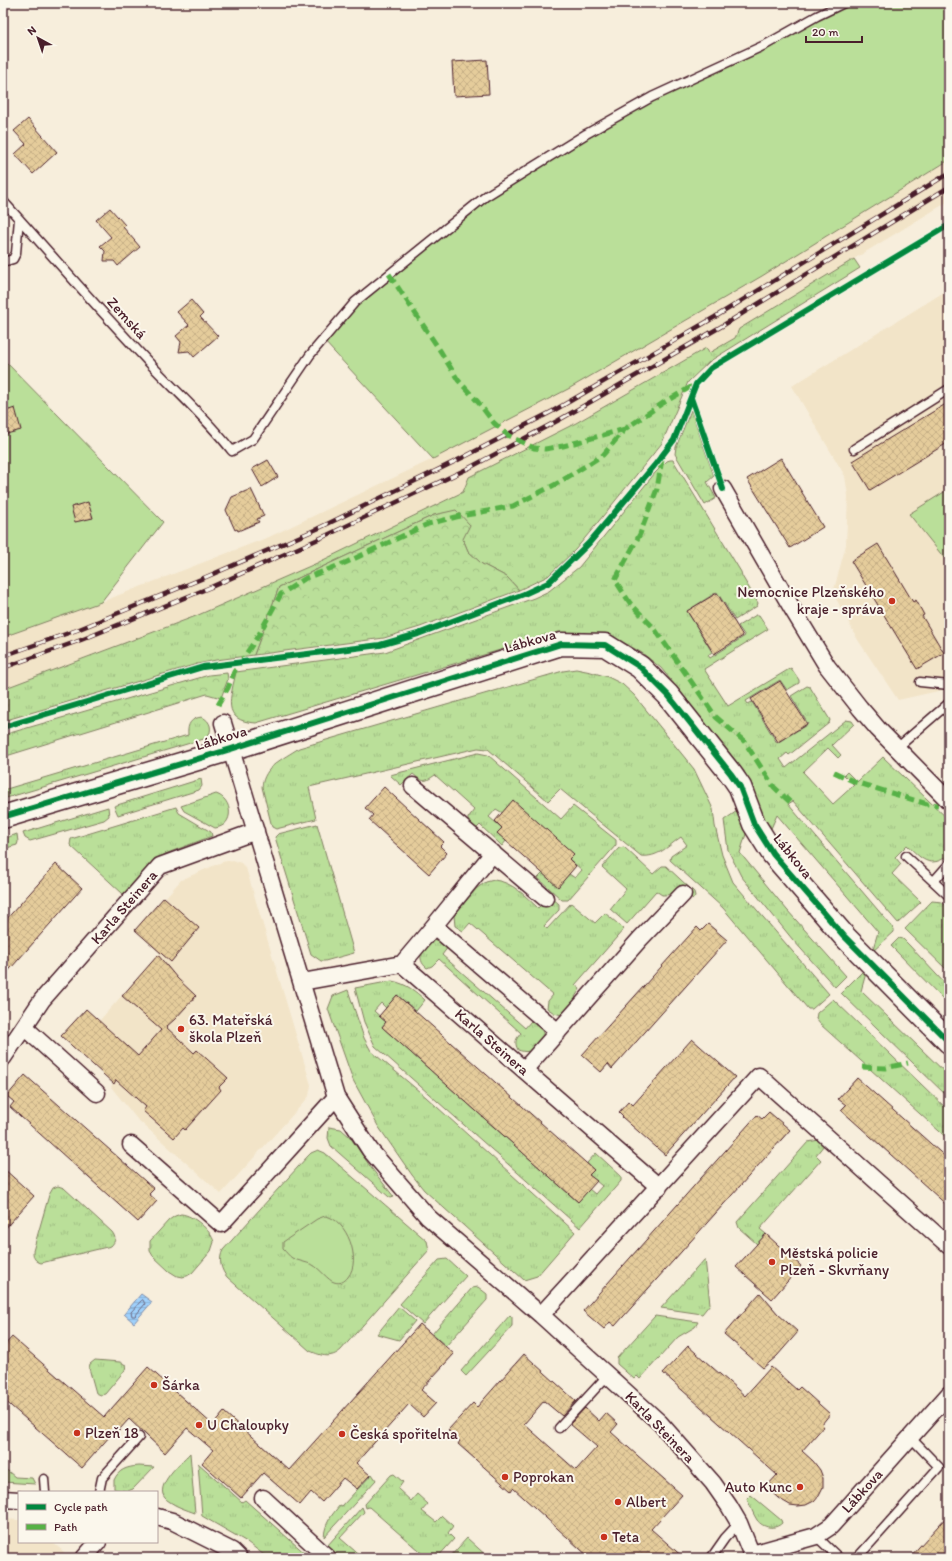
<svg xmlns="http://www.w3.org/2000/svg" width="952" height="1561" font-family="Itim,sans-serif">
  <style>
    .built { fill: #f2e4c8 }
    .grass { fill: url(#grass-tufts); stroke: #827f62 }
    .forest { fill: url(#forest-crowns); stroke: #827f62 }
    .green { fill: #badf99; stroke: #827f62 }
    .water { fill: url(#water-rules); stroke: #7d8aa8 }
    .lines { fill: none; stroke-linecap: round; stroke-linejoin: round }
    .shore { stroke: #6c667f; stroke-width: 1 }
    .building { fill: url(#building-cross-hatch); stroke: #4a1f2b }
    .lane-casing { stroke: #4a1f2b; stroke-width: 11 }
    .street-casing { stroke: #4a1f2b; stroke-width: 19 }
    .secondary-casing { stroke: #4a1f2b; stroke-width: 25 }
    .lane { stroke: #fbf7ec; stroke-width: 8 }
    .street { stroke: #fbf7ec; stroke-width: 16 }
    .secondary { stroke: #fbf7ec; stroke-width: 22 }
    .rail-casing { stroke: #4a1f2b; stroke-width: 4.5 }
    .rail { stroke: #fbf7ec; stroke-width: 3; stroke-dasharray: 9; stroke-linecap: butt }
    .quiet { stroke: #57b146; stroke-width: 5; stroke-dasharray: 10 5; stroke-linecap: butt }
    .cycleway-casing { stroke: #fbf7ec; stroke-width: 8 }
    .cycleway { stroke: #00873e; stroke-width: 6 }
    .poi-dot { fill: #c8321e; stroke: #fbf7ec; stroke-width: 1.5 }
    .labels { text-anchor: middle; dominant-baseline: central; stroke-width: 4; stroke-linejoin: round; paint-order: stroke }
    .street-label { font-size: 15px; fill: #4a1f2b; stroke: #fbf7ec }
    .poi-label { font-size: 15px; fill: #4a1f2b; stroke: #fbf7ec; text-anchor: start }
  </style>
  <defs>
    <pattern id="grass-tufts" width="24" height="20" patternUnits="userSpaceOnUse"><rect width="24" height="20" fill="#badf99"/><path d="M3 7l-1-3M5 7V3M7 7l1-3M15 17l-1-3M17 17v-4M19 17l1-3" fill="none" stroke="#a1bf84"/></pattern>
    <pattern id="forest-crowns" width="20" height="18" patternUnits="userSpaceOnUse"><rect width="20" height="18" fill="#badf99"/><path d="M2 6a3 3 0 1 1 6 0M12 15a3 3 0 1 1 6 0" fill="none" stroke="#a1bf84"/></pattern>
    <pattern id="water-rules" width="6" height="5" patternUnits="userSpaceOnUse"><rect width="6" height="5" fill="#9fd1fc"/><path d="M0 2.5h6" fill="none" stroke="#8ab3d8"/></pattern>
    <pattern id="building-cross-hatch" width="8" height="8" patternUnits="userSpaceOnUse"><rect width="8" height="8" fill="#e5cc9b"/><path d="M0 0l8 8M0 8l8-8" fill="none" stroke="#c6af86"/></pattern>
  </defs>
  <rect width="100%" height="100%" fill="#f7eedc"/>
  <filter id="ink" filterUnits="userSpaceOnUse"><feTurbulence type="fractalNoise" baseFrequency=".025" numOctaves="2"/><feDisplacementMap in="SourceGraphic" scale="8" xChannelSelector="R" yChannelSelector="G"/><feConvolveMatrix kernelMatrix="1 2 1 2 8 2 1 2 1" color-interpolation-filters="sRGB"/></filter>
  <g filter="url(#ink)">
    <path class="built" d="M949,160V201L739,329L735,338L709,353L706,348L576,423L469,477L463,492L317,563L196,616L3,689V637L101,602L269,537L433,459L570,388L762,276Z
      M949,289V690L947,689L898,700L858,640L833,593L846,545L848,496L845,476L792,386Z
      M233,860L241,863L246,868L311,1085L309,1096L306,1100L221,1194L137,1119L111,1087L113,1083L61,1036L86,1009L99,1021L160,953L135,930L164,897L165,898L181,880L222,862Z
      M3,1519L19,1520V1542H52L64,1552L63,1558H3Z"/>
    <path class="grass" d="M854,259L860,268L710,361L688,382L662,443L590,532L575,550L548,576L519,590L507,577L482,564L468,551L463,539L456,511L434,515L279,587L254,655L216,660L197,664L3,721V689L196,616L317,563L463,492L469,477L576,423L706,348L709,353L735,338L739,329Z
      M691,410L714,476L707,482L716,498L705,505L675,454L676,447Z
      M670,460H673L741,572L742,576L758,603L757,606L735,620L717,592L687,611L712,652L708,655L710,658L745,636L738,626L756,615H759L768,629L704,669L728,706L791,668L799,680V683L787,690L780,680L746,701L748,704L752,702L777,743L808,724L791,696L807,686L810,687L830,720L829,723L789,755L787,753L780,759L786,768L846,720L852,721L854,724L832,745L841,755L838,758L828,748L803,772L833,804L854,785L844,775L847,772L857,782L883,757L949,820V855C929,870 921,858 907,845L895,857L901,864L892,874L921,902L898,923L793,801L788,804L894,929V932L872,952L878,932L777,815L769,833L744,771L661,668L642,653L621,641L596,635L554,636L527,642L256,723C220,721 231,697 236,672L385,652L534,598L549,591L579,567L655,473L667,461Z
      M576,669L591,672L608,677L622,684L634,695L694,769L713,809L715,826L722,855L733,882L829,994L812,1009H808L723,908L670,860L671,856L687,845L681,837C668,846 658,858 641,856L560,789L548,801L488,749L478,748L309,787L316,819L276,829L272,827L262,787C264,766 283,759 299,748L563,671Z
      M202,717C211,721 213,730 207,738L3,799V790L188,735C187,724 191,718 202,717Z
      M478,753L488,755L561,819L573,806L616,840V845L568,900H562L538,878L543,873L569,874L575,878L582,870L569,859L573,854L496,809L489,817L502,828L498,833L506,841L502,846L480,825L476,829L468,822V818L474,810L435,775C424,783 423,782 413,774L401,785L390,775Z
      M201,779L202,786L199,790L118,815L114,806Z
      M216,794C233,799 235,826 215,828L184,811L181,806Z
      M108,807L109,816L104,820L30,841L25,838L23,833Z
      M176,807L179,813L211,832L212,836L165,854L123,894L70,845L71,839Z
      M740,809L746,834L740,853L787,910L846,976L835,987L793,940L741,876L728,850L724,820Z
      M317,824L354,953L325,961H321L311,954L275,837L278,834Z
      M17,834L18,842L17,845L3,849V839Z
      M624,847L653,874L662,866H666L694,892L695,896L693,899L680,888C674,894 671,895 662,895L656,891L627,924L610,909L626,889L602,867L619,848Z
      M494,880C513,882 525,896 538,908L550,896L559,904V910L544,926L547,929L571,903L595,923L605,913L624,929L575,985L580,989L575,997L578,1001L570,1011L562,1015L554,1013L547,1008L548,1001L553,995L470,923L463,931L455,926L454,916L460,908L477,888L486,882Z
      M932,901L942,902L949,909V972L905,929Z
      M899,938L903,939L909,945L949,988V1005L891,946Z
      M435,940H440L448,947L442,955L525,1028L531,1021H536L542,1029L544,1037C537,1047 532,1055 518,1050C514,1042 516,1039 521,1033L439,959L432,966L427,968C415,959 422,944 435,940Z
      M864,970L866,973L861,991L949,1076V1098L841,993Z
      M392,981C407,984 415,991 425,1000L416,1011L397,995L386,1008L381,1003L374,1011L386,1022L382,1027L578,1202L589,1189L595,1194L602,1186L589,1175L593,1170L587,1163L596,1153L621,1176V1181L580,1228L375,1046L364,1022L355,988Z
      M348,990L364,1038L371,1051L426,1097L575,1232L537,1276L524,1280L424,1190L412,1175L378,1126L353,1080L328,1009L333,996Z
      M833,999L949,1111V1140L821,1025L816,1019L817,1013Z
      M329,1127L341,1129L350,1137L372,1169L394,1197L391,1198L389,1197L331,1146L328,1138Z
      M819,1140L824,1145L816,1155L821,1160L760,1229L766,1234L757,1244L739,1228L737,1222L808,1142Z
      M318,1150L325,1153L427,1241L429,1250L341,1350C331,1359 322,1356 310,1351L227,1277C221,1270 218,1259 223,1250L307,1157L311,1153Z
      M58,1186L64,1188L112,1232C116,1237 116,1241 111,1246L41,1263C35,1261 33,1258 33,1251L49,1195L53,1188Z
      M181,1214C193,1215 211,1230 214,1242L211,1251L192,1273L187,1276L182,1277L177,1276L169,1271L153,1256L150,1251V1241L169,1220L175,1216Z
      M447,1259L466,1276L423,1324L400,1304L439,1260Z
      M705,1259L710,1304L702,1314L661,1308Z
      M478,1287L487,1294V1300L446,1346L432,1334L472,1288Z
      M399,1307L415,1321L399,1340L377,1334Z
      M510,1315L512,1317V1326L466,1376L461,1371Z
      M655,1316L698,1322L695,1327L678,1337L640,1379L637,1376L634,1379L617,1364V1358Z
      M95,1360L120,1362L126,1365L125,1370L105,1394L101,1395L96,1393L89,1368L90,1364Z
      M190,1453L195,1513C187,1510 177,1507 170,1502C148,1490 180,1464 190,1453Z
      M198,1463L242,1502L245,1500L307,1555L304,1558H268L247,1542L202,1516Z
      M139,1466L154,1467L133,1489L128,1491L114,1489V1480C119,1469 127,1467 139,1466Z
      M3,1467L15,1477L32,1478L35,1484L3,1482Z
      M372,1474L376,1480L324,1537C325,1523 331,1516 340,1505L342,1506Z
      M394,1474L403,1482L398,1489L411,1501L417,1494L428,1504L422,1511L436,1522L442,1516L453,1526L448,1533L454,1539L437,1558H427L369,1507L366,1508L365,1504L391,1475Z
      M751,1495L781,1520L782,1523C775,1530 763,1528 757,1520C753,1514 750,1505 747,1499Z
      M362,1507L364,1512L340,1538L363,1558H336L327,1546Z
      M467,1538L489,1558H449Z"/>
    <path class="forest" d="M456,510L470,525L463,539L468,551L482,564L507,577L519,590L420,627L384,638L254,655L279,587L434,515Z
      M227,673L228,679L221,698L207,694L3,757V735L209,675Z"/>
    <path class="green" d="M844,3H949V160L762,276L570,388L433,459L323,340L355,302L486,196L586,134Z
      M3,359L163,522L101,602L3,637Z
      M949,489V564L909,514Z
      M325,1216C347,1219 362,1260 348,1277C344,1282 340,1284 334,1282C329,1281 319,1268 313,1265C306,1262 298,1261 292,1258C289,1256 286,1252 283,1249V1242L317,1219Z"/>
    <path class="water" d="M141,1294L152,1302L134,1323L124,1314Z"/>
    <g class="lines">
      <path class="shore" d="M143,1300L145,1304L135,1316H132L131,1312L141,1301Z"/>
    </g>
    <path class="building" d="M487,60L489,94L454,96L452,62Z
      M28,119L57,152L33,174L15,154L26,144L14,131Z
      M110,208L125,225L123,227L140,247L118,266L114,261H104L105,251L100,246L111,237L96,220Z
      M191,300L203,314L200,317L218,336L194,357L189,351L179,352L181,342L176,336L189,325L177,312Z
      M949,402V442L870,490L852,461Z
      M15,408L21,430L3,435V412Z
      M781,458L823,527L790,548L747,479Z
      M268,460L278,477L262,487L252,469Z
      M251,489L264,516L257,519L259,522L238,531L237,529L235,530L226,510L232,497Z
      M88,502L93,518L75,522L71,507Z
      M878,544L913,602L916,600L924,615L922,616L944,653L917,669L851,561Z
      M717,593L743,636L714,654L687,611Z
      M780,681L807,724L778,742L751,699Z
      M384,787L444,842L440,846L447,853L429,874L369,820L373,815L365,808Z
      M513,800L574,854L569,859L576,866L558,887L497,833L502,828L495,821Z
      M56,864L82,888L3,977V923Z
      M164,897L199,928L171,962L135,930Z
      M708,924L727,940L612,1069L608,1064L601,1072L582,1055L697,927L701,931Z
      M158,955L177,978L196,996L175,1019L166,1027L194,1053L197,1050L228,1078L219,1087L221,1090L185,1130L183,1128L174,1138L143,1111L146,1107L116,1080L114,1084L61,1036L86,1009L138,1056L161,1030L122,996Z
      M397,995L594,1170L589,1175L597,1181L578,1202L382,1027L386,1022L379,1016Z
      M692,1039L735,1077L665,1155L622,1117L623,1116L619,1112L629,1101L633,1105Z
      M25,1075L154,1189L149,1194L157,1201L138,1222L10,1107L14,1102L7,1096Z
      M857,1078L949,1160V1207L841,1110L846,1105L838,1099Z
      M769,1112L790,1130L615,1326L610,1322L604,1329L583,1311L757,1115L762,1119Z
      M3,1168L34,1196L3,1231Z
      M766,1234L801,1266L772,1299L736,1267Z
      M760,1293L778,1314L798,1332L777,1356L763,1368L724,1334Z
      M420,1324L454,1354L421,1390L436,1403L423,1417L409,1404L356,1463L370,1475L357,1489L343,1478L322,1502L311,1492L300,1505L263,1473L241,1498L202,1463L213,1450L187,1428L165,1453L129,1419L119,1430L117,1428L82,1468L3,1399V1347L12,1337L104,1417L148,1367L213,1425L224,1412L289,1470Z
      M688,1346L745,1396L771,1367L797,1390L800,1387L830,1414L822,1424L824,1426L802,1451L813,1461L820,1470L823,1478V1487L819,1495L814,1501L806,1505L798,1506L790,1505L778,1498L766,1487L777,1475L663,1373Z
      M524,1354L576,1401L562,1416L544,1401L524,1424L576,1470L597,1447L570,1424L585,1408L599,1421L606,1413L618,1424L611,1432L682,1495L651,1529L684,1558H590L513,1488L511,1491L458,1444L460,1441L448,1430L473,1403L477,1407Z
      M949,1514V1558H909Z"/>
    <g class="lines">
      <g class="lane-casing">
        <path id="lane" d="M3,201C49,252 94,304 141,354C171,387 205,416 232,451L253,439L310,355L355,302L486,196L586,134L652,97L767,44L817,16L844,3
          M3,262L13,259L16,253L19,219
          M854,449L949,389
          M920,682L949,685
          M897,748L949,703
          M906,856L949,896
          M934,881L949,864
          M559,1428L608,1375
          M44,1479L45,1492
          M99,1492L102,1478L139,1437
          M816,1536L839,1558
          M711,1558L725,1538L739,1523
          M857,1558L939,1467L910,1437"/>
      </g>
      <g class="street-casing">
        <path id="street" d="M723,489L793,610L827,666L860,708L878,729L949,801
          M223,723L336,1097L370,1150L428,1217L541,1315L660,1423L713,1483L729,1506L739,1523L753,1558
          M413,786L545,898
          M434,926L558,1032
          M402,964L434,926L493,853
          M302,982L402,964L659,1187
          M24,1027L97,1093
          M3,1058L42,1000L160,866L256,831
          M524,1070L640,939L683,894
          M131,1145L221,1224L336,1097
          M541,1315L759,1076L949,1246
          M263,1498L328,1558
          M3,1499L19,1500
          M157,1517L172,1521L232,1551L239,1558
          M752,1554L816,1536L831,1526L949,1394
          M84,1558L98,1542"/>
      </g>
      <g class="secondary-casing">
        <path id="secondary" d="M3,817L231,749L561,644L605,645L640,667L668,695L731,774L740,787L754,824L773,854L844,936L949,1042"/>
      </g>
      <use href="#lane" class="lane"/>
      <use href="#street" class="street"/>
      <use href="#secondary" class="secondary"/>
      <g class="rail-casing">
        <path id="rail" d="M3,656L77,630L206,577L317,529L464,457L553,411L715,317L949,173
          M3,668L81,640L211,587L323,537L469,468L559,420L722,326L949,187"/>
      </g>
      <use href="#rail" class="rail"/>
      <path class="quiet" d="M389,274L441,352L458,380L478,402L494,423L509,436L534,448L545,449L563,446L625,429
        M662,459L657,489L640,534L615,580L630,603L654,628L716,717L744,741L774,787L792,804
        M218,705L228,688L234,672L258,636L281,594L306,578L345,563L428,524L456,517L513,506L558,483L603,455L625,429L663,403L696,384
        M834,772L855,782L927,804L938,805
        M862,1067L886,1068L908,1063"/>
      <g class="cycleway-casing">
        <path id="cycleway" d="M691,398L723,489
          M3,727L203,667L380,645L418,634L524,594L548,583L589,543L654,466L674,440L696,384L711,368L949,225
          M3,817L231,749L561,644L605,645L640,667L668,695L731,774L740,787L754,824L773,854L844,936L949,1042"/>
      </g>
      <use href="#cycleway" class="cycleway"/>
    </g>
  </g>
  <g class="poi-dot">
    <circle cx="892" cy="601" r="4"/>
    <circle cx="181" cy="1029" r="4"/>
    <circle cx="772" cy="1262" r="4"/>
    <circle cx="154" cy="1385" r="4"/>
    <circle cx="199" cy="1425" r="4"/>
    <circle cx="77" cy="1433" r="4"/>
    <circle cx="342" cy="1434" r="4"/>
    <circle cx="505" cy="1477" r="4"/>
    <circle cx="800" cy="1487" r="4"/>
    <circle cx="618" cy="1502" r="4"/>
    <circle cx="604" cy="1537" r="4"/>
  </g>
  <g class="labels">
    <g class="street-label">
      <text transform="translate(127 318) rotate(48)">Zemská</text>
      <text transform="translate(530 641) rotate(-16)">Lábkova</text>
      <text transform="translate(221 738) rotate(-17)">Lábkova</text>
      <text transform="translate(793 856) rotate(51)">Lábkova</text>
      <text transform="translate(124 907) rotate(-49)">Karla Steinera</text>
      <text transform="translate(492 1042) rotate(41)">Karla Steinera</text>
      <text transform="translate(660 1427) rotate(46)">Karla Steinera</text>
      <text transform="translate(862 1491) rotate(-48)">Lábkova</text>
    </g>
    <g class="poi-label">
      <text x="884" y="592" text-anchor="end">Nemocnice Plzeňského<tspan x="884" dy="17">kraje - správa</tspan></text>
      <text x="189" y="1020">63. Mateřská<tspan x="189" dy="17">škola Plzeň</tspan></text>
      <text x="780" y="1253">Městská policie<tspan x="780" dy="17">Plzeň - Skvrňany</tspan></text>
      <text x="162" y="1385">Šárka</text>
      <text x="207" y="1425">U Chaloupky</text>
      <text x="85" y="1433">Plzeň 18</text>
      <text x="350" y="1434">Česká spořitelna</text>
      <text x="513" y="1477">Poprokan</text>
      <text x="792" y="1487" text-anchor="end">Auto Kunc</text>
      <text x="626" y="1502">Albert</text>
      <text x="612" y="1537">Teta</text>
    </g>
  </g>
  <rect width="952" height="1561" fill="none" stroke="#fbf7ec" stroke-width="16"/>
  <rect x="8" y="8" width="936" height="1545" fill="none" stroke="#4a1f2b" stroke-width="1.5" filter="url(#ink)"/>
  <rect x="18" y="1491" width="140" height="52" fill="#fbf7ec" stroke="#b4a19f"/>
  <rect x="26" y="1504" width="20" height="6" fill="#00873e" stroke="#b4a19f"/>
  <text x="54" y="1511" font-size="12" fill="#4a1f2b">Cycle path</text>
  <rect x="26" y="1524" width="20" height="6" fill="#57b146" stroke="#b4a19f"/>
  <text x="54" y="1531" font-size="12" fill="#4a1f2b">Path</text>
  <g transform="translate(38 38) rotate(320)" stroke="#fbf7ec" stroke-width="3" paint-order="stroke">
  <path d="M0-3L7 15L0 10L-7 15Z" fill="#4a1f2b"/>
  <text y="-6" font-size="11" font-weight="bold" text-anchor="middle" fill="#4a1f2b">N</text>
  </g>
  <path d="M806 36v6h56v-6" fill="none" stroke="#4a1f2b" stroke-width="2"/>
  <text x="812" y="36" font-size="12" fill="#4a1f2b" stroke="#fbf7ec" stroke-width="3" paint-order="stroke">20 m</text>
</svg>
